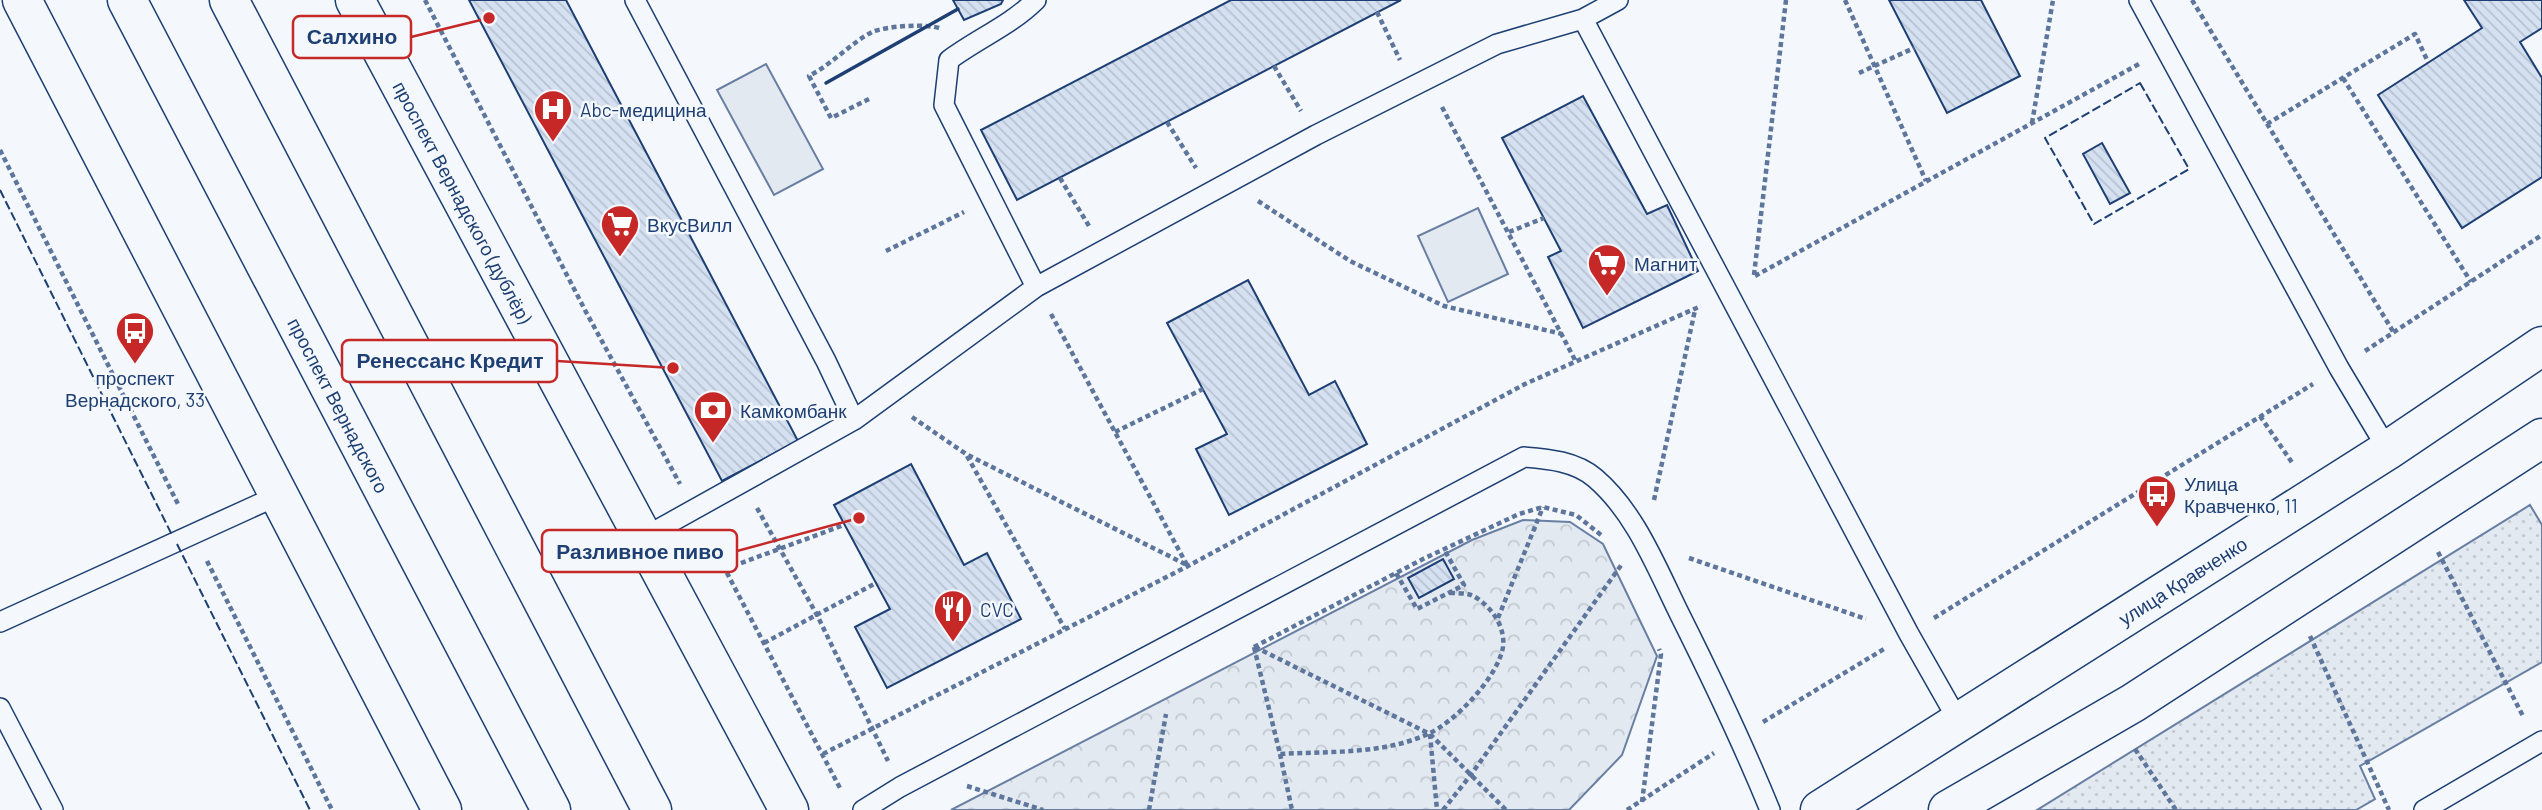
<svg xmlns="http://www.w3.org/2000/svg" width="2542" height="810" font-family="Barlow,sans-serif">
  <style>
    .grass { fill: url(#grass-dots); stroke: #687fa3; stroke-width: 2 }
    .forest { fill: url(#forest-crowns); stroke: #687fa3; stroke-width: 2 }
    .park { fill: #e3e9f0; stroke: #687fa3; stroke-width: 2 }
    .building { fill: url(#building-back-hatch); stroke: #1d3f73; stroke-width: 2 }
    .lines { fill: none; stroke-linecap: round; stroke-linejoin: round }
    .lane-casing { stroke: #1d3f73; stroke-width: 22 }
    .secondary-casing { stroke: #1d3f73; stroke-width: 41 }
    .primary-casing { stroke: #1d3f73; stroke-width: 41 }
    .path { stroke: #5e769c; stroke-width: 4.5; stroke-dasharray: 5 3.5; stroke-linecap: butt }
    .lane { stroke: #f4f7fb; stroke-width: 19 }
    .secondary { stroke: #f4f7fb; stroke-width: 38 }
    .primary { stroke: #f4f7fb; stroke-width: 38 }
    .fence { stroke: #1d3f73; stroke-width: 2; stroke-dasharray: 9 3.5; stroke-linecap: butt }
    .wall { stroke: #1d3f73; stroke-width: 3.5 }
    .labels { text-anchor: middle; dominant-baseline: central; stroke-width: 5; stroke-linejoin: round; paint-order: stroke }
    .poi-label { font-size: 19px; fill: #1d3f73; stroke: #f4f7fb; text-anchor: start }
    .street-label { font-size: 19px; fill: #1d3f73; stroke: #f4f7fb }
    .leader { fill: none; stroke: #c62828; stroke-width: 2.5 }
    .callout-dot { fill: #c62828; stroke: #f4f7fb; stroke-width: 2.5 }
    .callout { fill: #f4f7fb; stroke: #c62828; stroke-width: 2.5 }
    .callout-label { font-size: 21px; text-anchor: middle; font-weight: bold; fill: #1d3f73 }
  </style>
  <defs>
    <pattern id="grass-dots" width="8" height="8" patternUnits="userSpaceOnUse" patternTransform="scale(1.75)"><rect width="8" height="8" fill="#e3e9f0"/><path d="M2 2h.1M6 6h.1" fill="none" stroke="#c2c9d1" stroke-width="1.8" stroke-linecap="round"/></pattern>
    <pattern id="forest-crowns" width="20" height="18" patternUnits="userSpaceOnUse" patternTransform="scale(1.75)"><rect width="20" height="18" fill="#e3e9f0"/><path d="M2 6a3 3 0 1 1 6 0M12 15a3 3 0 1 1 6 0" fill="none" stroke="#c2c9d1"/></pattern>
    <pattern id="building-back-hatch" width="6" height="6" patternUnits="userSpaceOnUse" patternTransform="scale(1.75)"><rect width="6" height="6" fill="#d5e0f0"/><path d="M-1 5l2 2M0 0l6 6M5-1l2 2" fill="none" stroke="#b6c1d1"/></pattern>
  </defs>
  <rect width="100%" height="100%" fill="#f4f7fb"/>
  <path class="grass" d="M2530,505L2542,525V662L2360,766L2375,799L2356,810H2037Z"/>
  <path class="forest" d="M1523,520L1570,522L1603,544L1657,656L1622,755L1569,810H951L1472,540Z"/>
  <path class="park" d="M766,64L823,169L774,195L717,90Z
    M1478,208L1508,274L1448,302L1418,236Z"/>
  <path class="building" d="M469,0H566L798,441L722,481Z
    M953,0H1003L1001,4L964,20Z
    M1231,0H1401L1017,200L981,130Z
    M1889,0H1981L2020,76L1947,113Z
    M2464,0H2542V28L2520,42L2542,78V177L2462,228L2378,95L2482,28Z
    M1583,96L1647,214L1667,205L1698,271L1583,328L1548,257L1561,251L1502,138Z
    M2102,143L2130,193L2110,204L2083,154Z
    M1248,280L1309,395L1335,381L1367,444L1229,515L1196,449L1227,434L1167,323Z
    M911,464L964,565L987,553L1021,619L887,688L855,627L890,609L834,505Z
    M1443,559L1454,579L1419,598L1408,578Z"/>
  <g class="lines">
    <g class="lane-casing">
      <path id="lane" d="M635,0L826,361L854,420
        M1036,0C1011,25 977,39 949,60L944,105L1036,287
        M2139,0L2339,368L2388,450
        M1583,19L1909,634L1959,722
        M641,539L854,420L1036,287L1316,135L1497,44L1583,19L1618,0
        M0,622L279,495
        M0,708L53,810
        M863,810L900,787L1524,457C1548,459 1575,461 1595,478C1636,513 1657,569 1681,617C1713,681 1743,744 1770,810
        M2424,810L2542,741"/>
    </g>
    <g class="secondary-casing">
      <g id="secondary">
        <path d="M22,0L442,810"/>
        <path id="s1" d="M355,0L789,810"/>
        <path id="s2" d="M1820,810L2388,450L2542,346"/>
        <path d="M1948,810L2133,703L2542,438"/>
      </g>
    </g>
    <g class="primary-casing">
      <g id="primary">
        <path id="s3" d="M127,0L551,810"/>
        <path d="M229,0L652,810"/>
      </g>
    </g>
    <path class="path" d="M425,0L586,312L680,484
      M1845,0L1926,181
      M2192,0L2394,333
      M1377,12L1400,60
      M1274,66L1301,111
      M1859,73L1914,48
      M2343,78L2471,282
      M869,99L831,118L809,76C832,64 851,43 872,32C886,26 928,23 942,29
      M1442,107L1575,360
      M1167,122L1196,168
      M2032,123L2053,0
      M2267,124L2415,34L2428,62
      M0,150L179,506
      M1060,178L1089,226
      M1258,201L1350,261L1444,306L1562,334
      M1509,232L1544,218
      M886,251L964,212
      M1754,275L1786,0
      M1755,276L2139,64
      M1051,314L1187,565
      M2365,351L2542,235
      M2260,416L2293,464
      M912,417L966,454L1187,565
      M1115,432L1203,389
      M967,456L1065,629
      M1654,500L1695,310
      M757,508L817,615L888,761
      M707,535L841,790
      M2438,552L2524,718
      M1689,558L1866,619
      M207,561L332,810
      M725,569L844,525
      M1396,573L1417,609L1464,585L1444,549
      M1498,618L1543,507
      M1934,618L2313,384
      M2310,636L2389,810
      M764,643L876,583
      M1254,647L1423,559L1519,514L1543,507L1576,515L1601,535
      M1254,647L1280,754C1329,751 1381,755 1428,734C1455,722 1498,677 1503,647C1506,626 1489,603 1471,595C1465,593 1456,593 1450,593
      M1255,647L1430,734L1506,810
      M1763,722L1884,649
      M1430,734L1437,810
      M2135,749L2176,810
      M823,754L1188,566L1525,384L1701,306
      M1280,754L1292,810
      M967,786L1043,810
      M1642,802L1661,654L1659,649
      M1149,810L1166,714
      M1443,810L1470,776L1622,564
      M1627,810L1714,753"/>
    <use href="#lane" class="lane"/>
    <use href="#secondary" class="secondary"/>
    <use href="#primary" class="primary"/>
    <path class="fence" d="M2140,83L2189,169L2094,224L2045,138Z
      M0,190L172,535
      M177,544L310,810"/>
    <path class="wall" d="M826,83L958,9"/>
  </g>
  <defs>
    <g id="hospital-pin" transform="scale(2.0125)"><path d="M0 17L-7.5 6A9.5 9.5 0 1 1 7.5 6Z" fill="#c62828" stroke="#f4f7fb"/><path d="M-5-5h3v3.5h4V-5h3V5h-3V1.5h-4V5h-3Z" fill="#fff"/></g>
    <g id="supermarket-pin" transform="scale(2.0125)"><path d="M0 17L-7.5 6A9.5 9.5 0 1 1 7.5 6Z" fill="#c62828" stroke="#f4f7fb"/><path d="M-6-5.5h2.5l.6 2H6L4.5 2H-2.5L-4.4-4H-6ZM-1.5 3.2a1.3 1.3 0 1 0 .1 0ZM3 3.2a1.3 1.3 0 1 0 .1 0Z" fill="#fff"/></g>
    <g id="bus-pin" transform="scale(2.0125)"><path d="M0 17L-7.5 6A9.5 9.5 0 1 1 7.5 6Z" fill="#c62828" stroke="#f4f7fb"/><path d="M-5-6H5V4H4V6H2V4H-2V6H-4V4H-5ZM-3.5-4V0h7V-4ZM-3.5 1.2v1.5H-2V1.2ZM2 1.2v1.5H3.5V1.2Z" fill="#fff"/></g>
    <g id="bank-pin" transform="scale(2.0125)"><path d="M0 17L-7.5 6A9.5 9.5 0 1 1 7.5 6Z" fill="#c62828" stroke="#f4f7fb"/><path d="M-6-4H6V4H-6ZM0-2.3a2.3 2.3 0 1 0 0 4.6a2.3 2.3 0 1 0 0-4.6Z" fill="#fff"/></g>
    <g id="restaurant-pin" transform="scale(2.0125)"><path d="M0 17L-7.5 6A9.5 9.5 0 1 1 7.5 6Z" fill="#c62828" stroke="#f4f7fb"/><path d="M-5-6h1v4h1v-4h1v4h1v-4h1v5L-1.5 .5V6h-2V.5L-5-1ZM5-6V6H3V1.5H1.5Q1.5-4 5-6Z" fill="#fff"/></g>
  </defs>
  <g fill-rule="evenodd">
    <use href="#hospital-pin" x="553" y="109"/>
    <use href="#supermarket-pin" x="620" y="224"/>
    <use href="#supermarket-pin" x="1607" y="263"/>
    <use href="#bus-pin" x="135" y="331"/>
    <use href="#bank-pin" x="713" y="410"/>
    <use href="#bus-pin" x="2157" y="494"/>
    <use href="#restaurant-pin" x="953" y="609"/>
  </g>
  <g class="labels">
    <g class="poi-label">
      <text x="580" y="109">Abc-медицина</text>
      <text x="647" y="224">ВкусВилл</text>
      <text x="1634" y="263">Магнит</text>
      <text x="135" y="377" text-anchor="middle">проспект<tspan x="135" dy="22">Вернадского, 33</tspan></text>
      <text x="740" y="410">Камкомбанк</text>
      <text x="2184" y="483">Улица<tspan x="2184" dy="22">Кравченко, 11</tspan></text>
      <text x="980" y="609">CVC</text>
    </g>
    <g class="street-label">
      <text stroke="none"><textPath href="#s1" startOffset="229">проспект Вернадского (дублёр)</textPath></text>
      <text stroke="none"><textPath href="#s3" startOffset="457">проспект Вернадского</textPath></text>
      <text stroke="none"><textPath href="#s2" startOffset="429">улица Кравченко</textPath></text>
    </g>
  </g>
  <path class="leader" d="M489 18L411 37M673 368L557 361M859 518L737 551"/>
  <g class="callout-dot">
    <circle cx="489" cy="18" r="7"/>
    <circle cx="673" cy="368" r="7"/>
    <circle cx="859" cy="518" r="7"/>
  </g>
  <g class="callout">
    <rect x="293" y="16" width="118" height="42" rx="7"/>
    <rect x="342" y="340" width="215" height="42" rx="7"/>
    <rect x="542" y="530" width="195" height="42" rx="7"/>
  </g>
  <g class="callout-label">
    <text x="352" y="44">Салхино</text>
    <text x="450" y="368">Ренессанс Кредит</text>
    <text x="640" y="559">Разливное пиво</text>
  </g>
</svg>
